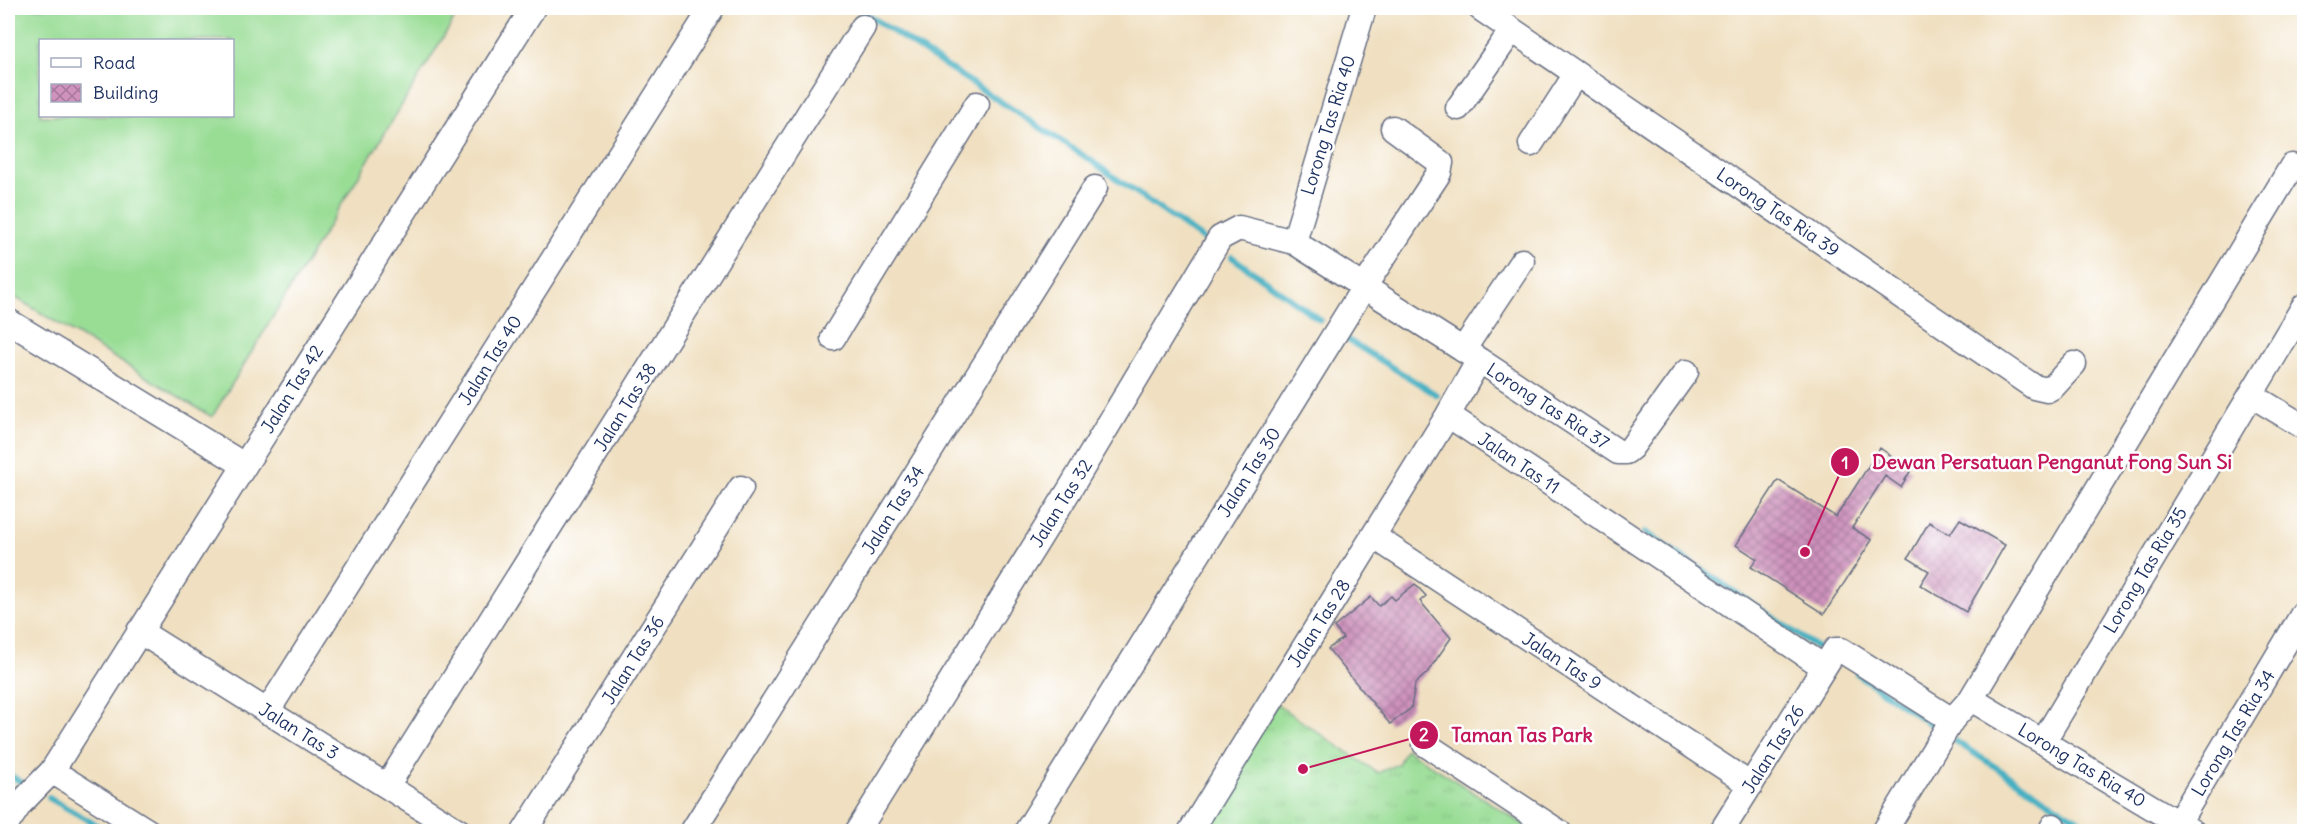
<svg xmlns="http://www.w3.org/2000/svg" width="2312" height="839" font-family="Delius,sans-serif">
  <style>
    .grass { fill: url(#grass-tufts); stroke: #5a867a; stroke-width: 1.5 }
    .garden { fill: #99dd95; stroke: #5a867a; stroke-width: 1.5; fill-rule: evenodd }
    .lines { fill: none; stroke-linecap: round; stroke-linejoin: round }
    .stream { stroke: #44b0c2; stroke-width: 6 }
    .building { fill: url(#building-cross-hatch) }
    .street-casing { stroke: #666d81; stroke-width: 27 }
    .street { stroke: #fff; stroke-width: 24 }
    .labels { text-anchor: middle; dominant-baseline: central; stroke-width: 5; stroke-linejoin: round; paint-order: stroke }
    .street-label { font-size: 18px; fill: #1b2f5e; stroke: #fff }
    .leader { fill: none; stroke: #c2185b; stroke-width: 2 }
    .callout-dot { fill: #c2185b; stroke: #fff; stroke-width: 2 }
    .mark-label { font-size: 18px; text-anchor: middle; font-weight: bold; fill: #fff }
    .callout-label { font-size: 20px; text-anchor: middle; font-weight: bold; fill: #c2185b; stroke: #fff; stroke-width: 5; stroke-linejoin: round; paint-order: stroke }
  </style>
  <defs>
    <pattern id="grass-tufts" width="24" height="20" patternUnits="userSpaceOnUse" patternTransform="scale(1.5)"><rect width="24" height="20" fill="#99dd95"/><path d="M3 7l-1-3M5 7V3M7 7l1-3M15 17l-1-3M17 17v-4M19 17l1-3" fill="none" stroke="#83be83"/></pattern>
    <pattern id="building-cross-hatch" width="8" height="8" patternUnits="userSpaceOnUse" patternTransform="scale(1.5)"><rect width="8" height="8" fill="#ce92bc"/><path d="M0 0l8 8M0 8l8-8" fill="none" stroke="#a6789c"/></pattern>
  </defs>
  <rect width="100%" height="100%" fill="#fff"/>
  <filter id="ink" filterUnits="userSpaceOnUse"><feTurbulence type="fractalNoise" baseFrequency=".0167" numOctaves="2"/><feDisplacementMap in="SourceGraphic" scale="12" xChannelSelector="R" yChannelSelector="G"/><feConvolveMatrix kernelMatrix="1 2 1 2 8 2 1 2 1" color-interpolation-filters="sRGB"/></filter>
  <filter id="wash" filterUnits="userSpaceOnUse"><feTurbulence type="fractalNoise" baseFrequency=".008" numOctaves="4" result="noise"/><feDisplacementMap in="SourceGraphic" scale="24" xChannelSelector="R" yChannelSelector="G"/><feGaussianBlur stdDeviation="1.35" result="paint"/><feColorMatrix in="noise" values="0 0 0 0 0 0 0 0 0 0 0 0 0 0 0 0 0 1.4 0 .05"/><feComposite in="paint" operator="in"/></filter>
  <g filter="url(#wash)">
    <rect width="100%" height="100%" fill="#f0e0c1"/>
    <path class="grass" d="M1276,704L1378,773L1398,764L1406,749L1534,831L1195,832Z"/>
    <path class="garden" d="M8,8H461L212,417L8,293ZM40,40H232V116H40Z"/>
    <g class="lines">
      <path class="stream" d="M857,8L1090,160L1204,240
        M1232,257L1320,320
        M1343,337L1437,395
        M1645,532L1821,650
        M1857,674L1936,728
        M1955,741L2097,832
        M8,774L21,782
        M49,798L109,832"/>
    </g>
    <g id="blocks">
      <path class="building" d="M1880,448L1911,470L1901,487L1885,476L1852,528L1872,540L1824,614L1751,567L1757,559L1736,545L1778,480L1836,517Z
        M1960,519L2005,545L1966,612L1920,585L1929,571L1908,558L1929,522L1950,534Z
        M1415,584L1426,596L1420,601L1451,638L1427,673L1415,684L1411,708L1390,724L1328,649L1343,638L1334,627L1371,597L1379,606L1391,596L1395,600Z"/>
    </g>
  </g>
  <g filter="url(#ink)">
    <use href="#blocks" fill-opacity="0" stroke="#666d81" stroke-width="1.5"/>
    <g class="lines">
      <g class="street-casing">
        <path id="street" d="M1480,8L2034,387L2047,390L2054,386L2074,364
          M1458,108L1512,30
          M1531,144L1576,74
          M1294,242L1364,8
          M8,321L244,465
          M833,338L977,104
          M1463,350L1522,261
          M1479,360L1618,452H1626L1631,448L1686,372
          M2251,395L2304,427
          M1373,536L1751,785
          M139,631L460,832
          M1971,699L2193,832
          M267,712L712,8
          M2043,742L2304,306
          M1425,744L1559,832
          M52,771L149,832
          M387,786L863,27
          M8,822L20,804L52,771L533,8
          M2178,823L2304,612
          M524,832L741,488
          M692,832L1095,188
          M857,832L1070,489L1220,238L1239,228L1294,242L1479,360L1448,415L1824,667
          M1026,832L1364,287L1439,173L1441,163L1393,128
          M1190,832L1448,415
          M1721,832L1835,650H1841L1952,720L1971,699L2292,166
          M1884,832L1952,720
          M2050,832L2053,826"/>
      </g>
      <use href="#street" class="street"/>
    </g>
  </g>
  <g class="labels">
    <g class="street-label">
      <text transform="translate(1328 125) rotate(-73)">Lorong Tas Ria 40</text>
      <text transform="translate(1778 212) rotate(34)">Lorong Tas Ria 39</text>
      <text transform="translate(490 360) rotate(-58)">Jalan Tas 40</text>
      <text transform="translate(292 389) rotate(-58)">Jalan Tas 42</text>
      <text transform="translate(1548 406) rotate(33)">Lorong Tas Ria 37</text>
      <text transform="translate(625 407) rotate(-58)">Jalan Tas 38</text>
      <text transform="translate(1519 463) rotate(34)">Jalan Tas 11</text>
      <text transform="translate(1249 472) rotate(-58)">Jalan Tas 30</text>
      <text transform="translate(1061 503) rotate(-58)">Jalan Tas 32</text>
      <text transform="translate(893 510) rotate(-58)">Jalan Tas 34</text>
      <text transform="translate(2145 570) rotate(-59)">Lorong Tas Ria 35</text>
      <text transform="translate(1319 623) rotate(-58)">Jalan Tas 28</text>
      <text transform="translate(633 660) rotate(-58)">Jalan Tas 36</text>
      <text transform="translate(1562 661) rotate(33)">Jalan Tas 9</text>
      <text transform="translate(299 731) rotate(32)">Jalan Tas 3</text>
      <text transform="translate(2233 733) rotate(-59)">Lorong Tas Ria 34</text>
      <text transform="translate(1773 749) rotate(-58)">Jalan Tas 26</text>
      <text transform="translate(2082 765) rotate(31)">Lorong Tas Ria 40</text>
    </g>
  </g>
  <path class="leader" d="M1805 552L1845 462M1303 769L1424 735"/>
  <g class="callout-dot">
    <circle cx="1805" cy="552" r="6"/>
    <circle cx="1303" cy="769" r="6"/>
    <circle cx="1845" cy="462" r="15"/>
    <circle cx="1424" cy="735" r="15"/>
  </g>
  <g class="mark-label">
    <text x="1845" y="469">1</text>
    <text x="1424" y="741">2</text>
  </g>
  <g class="callout-label">
    <text x="2052" y="469">Dewan Persatuan Penganut Fong Sun Si</text>
    <text x="1522" y="742">Taman Tas Park</text>
  </g>
  <rect width="2312" height="839" fill="none" stroke="#fff" stroke-width="30"/>
  <rect x="39" y="39" width="195" height="78" fill="#ffffff" stroke="#a4acbf" stroke-width="1.5"/>
  <rect x="51" y="58" width="30" height="9" fill="#ffffff" stroke="#a4acbf" stroke-width="1.5"/>
  <text x="93" y="69" font-size="18" fill="#1b2f5e">Road</text>
  <rect x="51" y="84" width="30" height="18" fill="url(#building-cross-hatch)" stroke="#a4acbf" stroke-width="1.5"/>
  <text x="93" y="99" font-size="18" fill="#1b2f5e">Building</text>
</svg>
